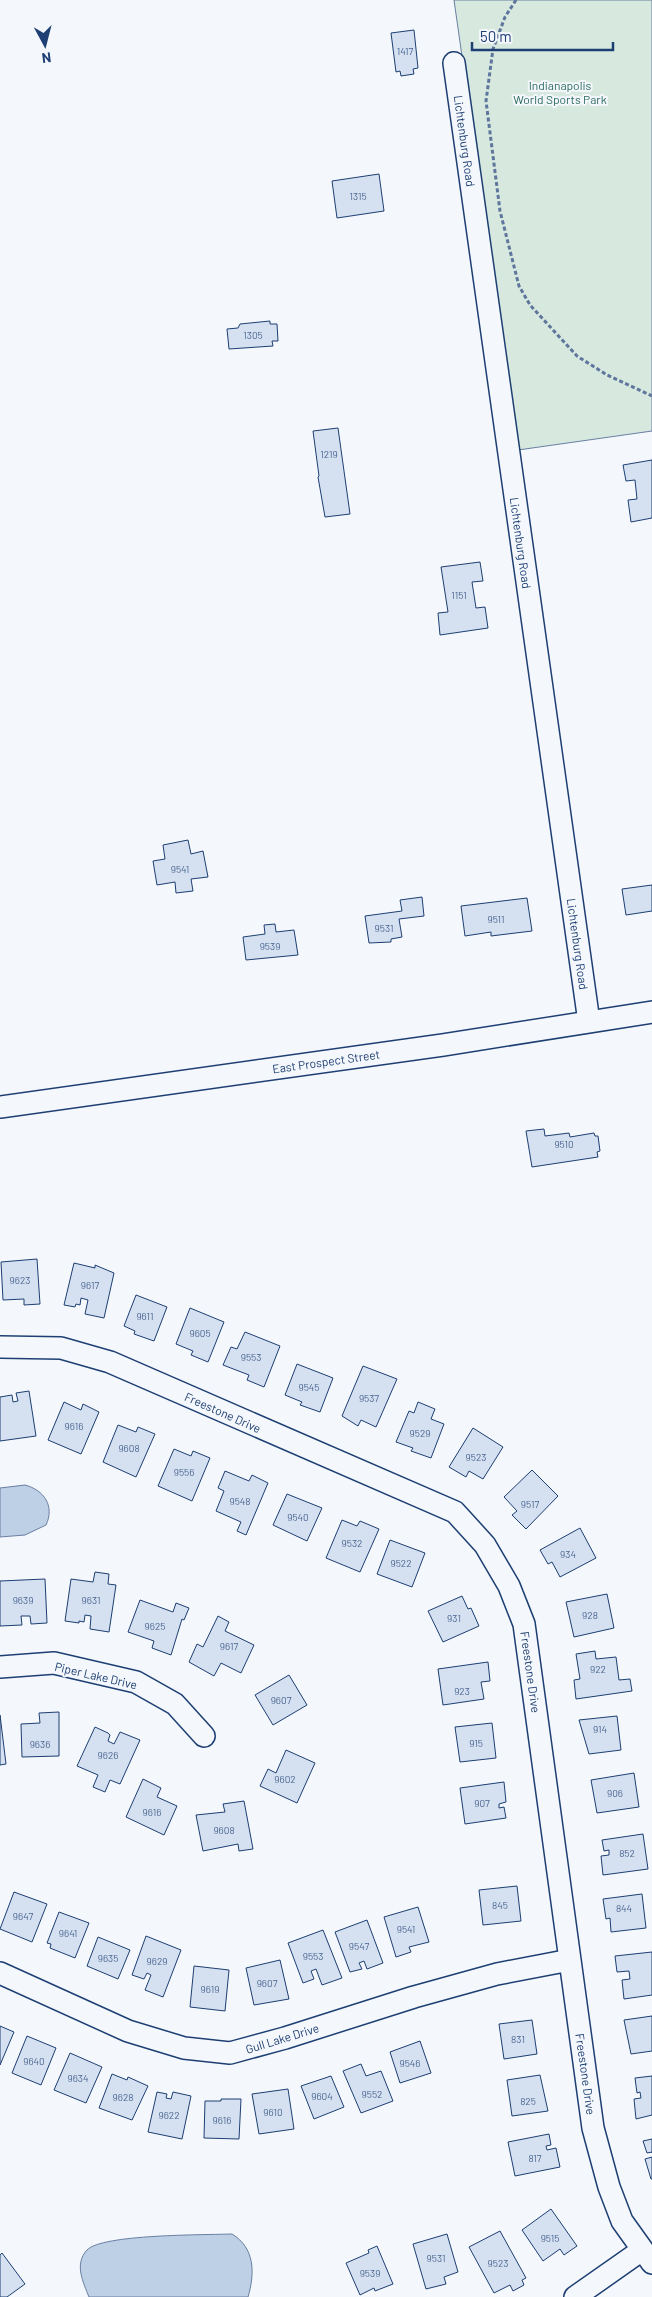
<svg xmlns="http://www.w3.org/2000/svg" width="652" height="2297" font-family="Barlow,sans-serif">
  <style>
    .green { fill: #d7e8df; stroke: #687fa3 }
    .water { fill: #bed0e5; stroke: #687fa3 }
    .building { fill: #d5e0f0; stroke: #1d3f73 }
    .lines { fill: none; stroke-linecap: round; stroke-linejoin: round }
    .minor-casing { stroke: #1d3f73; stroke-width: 24 }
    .path { stroke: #5e769c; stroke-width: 3; stroke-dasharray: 4 2.5; stroke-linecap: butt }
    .minor { stroke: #f4f7fb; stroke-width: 21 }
    .labels { text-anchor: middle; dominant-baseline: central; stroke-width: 4; stroke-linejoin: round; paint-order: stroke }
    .number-label { font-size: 10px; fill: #4b6792 }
    .park-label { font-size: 12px; fill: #2c6c60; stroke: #f4f7fb }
    .street-label { font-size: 12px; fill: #1d3f73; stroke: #f4f7fb }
  </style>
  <rect width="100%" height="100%" fill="#f4f7fb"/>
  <path class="green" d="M454,0H652V431L518,450Z"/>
  <path class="water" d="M25,1485C44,1490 55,1506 46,1525L25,1535L0,1537V1488Z
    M232,2234C255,2248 255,2273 248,2297H89C83,2282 74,2264 87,2250C102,2234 205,2235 232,2234Z"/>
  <path class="building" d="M414,30L418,68L413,69L414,74L401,76L400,71L396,72L391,33Z
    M379,174L384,211L337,218L332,181Z
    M270,321V324H277L278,341H272L273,346L229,349L227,329L238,328L240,324Z
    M338,428L350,514L325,517L318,477L319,476L313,431Z
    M652,460V518L631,522L628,500L637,499L635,480L626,481L623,465Z
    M480,562L483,581L472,582L476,608L485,607L488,628L440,635L438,613L448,612L441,567Z
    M188,840L191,854L203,851L208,877L191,879L193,891L176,893L175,882L157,885L153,861L165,859L163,845Z
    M652,885V911L626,915L622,889Z
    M422,897L424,916L399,919L402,937L391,939V942L369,943L365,916L402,911L400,900Z
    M527,898L532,931L491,936V932L465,936L461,906Z
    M275,924L276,932L294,930L298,955L246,960L243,937L265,934L264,925Z
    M544,1129L545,1136L569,1133L570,1137L594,1133L595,1136H598L600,1151L597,1152L598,1157L532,1167L526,1131Z
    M37,1259L40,1304L24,1305V1299L3,1300L1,1262Z
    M74,1263L95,1268V1265L114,1273L104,1318L85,1314L88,1300L81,1298L80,1305L76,1304L75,1307L64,1305Z
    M136,1295L167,1307L154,1341L134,1334L135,1331L124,1326Z
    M190,1308L224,1322L208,1362L191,1355L193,1351L176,1344Z
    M245,1332L280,1346L264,1387L247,1380L249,1375L223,1365L231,1347L237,1349Z
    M297,1364L333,1378L320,1412L300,1405L302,1402L285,1395Z
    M363,1366L397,1379L376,1427L361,1420L358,1426L342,1416Z
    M29,1391L36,1436L0,1441V1397L12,1395L13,1402L18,1401L16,1393Z
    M64,1402L81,1410L83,1404L99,1412L81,1454L48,1440Z
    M418,1402L435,1409L431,1419L444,1424L431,1458L411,1451L413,1448L396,1442L409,1411L414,1413Z
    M118,1425L136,1432L138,1427L155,1434L136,1477L103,1462Z
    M473,1428L503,1447L483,1479L469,1471L466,1477L449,1467Z
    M174,1449L191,1456L193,1451L210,1458L192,1501L158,1486Z
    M532,1470L558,1496L526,1529L512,1515L517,1511L504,1497Z
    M225,1471L249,1481L252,1475L268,1483L246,1535L237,1531L241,1522L216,1511L224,1491L218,1488Z
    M287,1494L322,1508L307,1541L273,1525Z
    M342,1520L357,1526L360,1521L379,1529L360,1572L326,1558Z
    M580,1528L596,1558L560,1577L552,1562L548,1564L540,1550Z
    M390,1540L425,1553L412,1587L377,1574Z
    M95,1572L109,1574L108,1584L116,1585L109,1632L90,1629L91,1616L85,1615L84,1622L79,1621V1623L65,1621L71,1579L93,1582Z
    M45,1579L47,1623L31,1624L30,1616H21L22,1625L0,1626V1581Z
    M607,1594L614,1628L574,1637L566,1602Z
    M462,1596L468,1609L471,1608L479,1626L443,1642L428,1611Z
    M140,1600L173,1612L176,1603L189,1608L184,1620L182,1619L171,1655L152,1648L154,1641L128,1632Z
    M218,1616L229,1622L225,1631L254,1645L241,1673L221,1663L214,1676L189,1662L197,1644L203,1647Z
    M595,1651L596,1659L616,1657L619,1680L630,1679L632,1691L576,1699L574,1680L580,1679L576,1654Z
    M488,1662L490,1681L481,1682L484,1699L443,1705L438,1669Z
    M289,1675L307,1705L273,1725L255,1695Z
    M59,1712V1756L22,1757L21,1724L40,1723L39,1713Z
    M0,1715L6,1764L0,1765Z
    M617,1716L621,1750L589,1754L579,1720Z
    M492,1723L496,1758L460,1762L455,1727Z
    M95,1727L108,1733L110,1735L108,1741L114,1744L120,1732L140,1740L120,1784L110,1780L105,1792L93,1787L98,1775L77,1766Z
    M286,1750L315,1763L297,1803L260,1786L268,1769L276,1773Z
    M634,1773L639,1807L597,1813L591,1780Z
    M143,1779L161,1788L157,1797L177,1806L164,1835L126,1817Z
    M504,1782L506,1802L499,1804V1808L504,1807L506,1818L465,1824L460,1788Z
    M244,1801L253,1849L239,1851L238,1844L203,1851L196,1815L225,1812L223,1804Z
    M643,1834L648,1869L603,1875L601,1856L609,1855V1850L604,1851L602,1840Z
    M517,1886L521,1921L483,1925L479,1890Z
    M14,1892L47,1904L32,1942L0,1929Z
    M642,1894L646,1928L611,1932L610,1918L606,1919L603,1899Z
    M418,1907L429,1942L409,1947L411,1952L396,1957L384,1917Z
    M59,1912L89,1923L75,1958L50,1948L51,1944L47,1943Z
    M367,1920L383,1963L367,1969L364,1961L359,1963L362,1969L350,1972L335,1932Z
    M323,1930L342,1978L322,1985L316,1969L311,1971L314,1979L303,1983L288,1943Z
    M146,1936L181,1950L163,1997L145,1990L151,1975L147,1973L144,1979L132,1975Z
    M98,1937L130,1950L118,1979L87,1966Z
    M652,1952V1995L624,1999L622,1980L630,1979L629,1971L617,1972L615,1956Z
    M280,1960L289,1999L254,2005L246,1968Z
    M194,1966L229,1970L225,2011L190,2007Z
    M652,2016V2051L631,2054L624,2020Z
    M532,2020L537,2054L504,2059L499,2024Z
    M0,2026L14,2032L0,2065Z
    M27,2036L56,2048L41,2085L12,2073Z
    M420,2041L431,2073L400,2083L390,2052Z
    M70,2053L102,2067L86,2103L54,2090Z
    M361,2064L366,2076L381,2071L393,2101L361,2113L343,2071Z
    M112,2074L127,2080L128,2077L148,2086L132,2120L99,2108Z
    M540,2075L548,2111L512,2116L507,2080Z
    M331,2076L344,2107L314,2119L301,2086Z
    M652,2076V2115L636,2119L634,2099L641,2098L640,2092L637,2093L635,2078Z
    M288,2089L294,2129L259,2134L252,2094Z
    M157,2092L167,2094L166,2098L171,2099L173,2092L191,2096L182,2139L148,2132Z
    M221,2099H241L239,2139L204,2138L205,2101H221Z
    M549,2134L551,2145L546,2146L547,2150L556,2148L560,2167L515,2176L508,2142Z
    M652,2139V2153V2152L647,2153L643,2141Z
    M652,2157V2179H651L645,2159Z
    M551,2209L577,2246L564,2255L560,2249L543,2261L522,2230Z
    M500,2231L526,2278L522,2280L524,2285L513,2291L510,2285L494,2293L469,2247Z
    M447,2234L458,2272L444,2277L446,2284L426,2289L413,2244Z
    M377,2246L393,2284L375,2291L374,2288L360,2295L346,2263L369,2253L368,2250Z
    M2,2253L25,2284L7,2297H0V2255Z"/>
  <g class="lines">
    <g class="minor-casing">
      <path id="minor" d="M454,63L589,1022
        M0,1107L443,1045L652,1012
        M0,1347L61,1348L110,1362L455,1512L485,1545L509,1586L524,1624L593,2128L609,2187L622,2221L652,2263
        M0,1667L54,1663L136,1682L175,1704L204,1736
        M0,1973L128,2031L184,2048L230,2053L285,2038L414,1997L497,1974L570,1960
        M575,2297L642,2250"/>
    </g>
    <path class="path" d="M516,0L505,17L493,49L486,101L500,211L519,286L530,305L577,356L607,375L652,396"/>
    <use href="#minor" class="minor"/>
  </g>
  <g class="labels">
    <g class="number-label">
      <text x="405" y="51">1417</text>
      <text x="358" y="196">1315</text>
      <text x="253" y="335">1305</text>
      <text x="329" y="454">1219</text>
      <text x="459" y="595">1151</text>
      <text x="180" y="869">9541</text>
      <text x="496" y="919">9511</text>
      <text x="384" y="928">9531</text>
      <text x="270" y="946">9539</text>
      <text x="564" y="1144">9510</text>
      <text x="20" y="1280">9623</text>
      <text x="90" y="1285">9617</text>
      <text x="145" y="1316">9611</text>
      <text x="200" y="1333">9605</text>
      <text x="251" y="1357">9553</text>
      <text x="309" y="1387">9545</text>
      <text x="369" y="1398">9537</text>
      <text x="74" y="1426">9616</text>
      <text x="420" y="1433">9529</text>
      <text x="129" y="1448">9608</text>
      <text x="476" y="1457">9523</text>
      <text x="184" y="1472">9556</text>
      <text x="240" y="1501">9548</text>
      <text x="530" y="1504">9517</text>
      <text x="298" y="1517">9540</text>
      <text x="352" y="1543">9532</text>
      <text x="568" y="1554">934</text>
      <text x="401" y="1563">9522</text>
      <text x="23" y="1600">9639</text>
      <text x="91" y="1600">9631</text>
      <text x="590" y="1615">928</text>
      <text x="454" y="1618">931</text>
      <text x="155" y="1626">9625</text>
      <text x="229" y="1646">9617</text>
      <text x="598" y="1669">922</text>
      <text x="462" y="1691">923</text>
      <text x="281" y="1700">9607</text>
      <text x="600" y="1729">914</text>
      <text x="476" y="1743">915</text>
      <text x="40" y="1744">9636</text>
      <text x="108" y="1755">9626</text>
      <text x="285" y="1779">9602</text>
      <text x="615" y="1793">906</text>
      <text x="482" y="1803">907</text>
      <text x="152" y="1812">9616</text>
      <text x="224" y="1830">9608</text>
      <text x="627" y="1853">852</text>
      <text x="500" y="1905">845</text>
      <text x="624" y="1908">844</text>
      <text x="23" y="1916">9647</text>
      <text x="406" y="1929">9541</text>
      <text x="68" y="1933">9641</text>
      <text x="359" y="1946">9547</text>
      <text x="313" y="1956">9553</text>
      <text x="108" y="1958">9635</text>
      <text x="157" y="1961">9629</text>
      <text x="267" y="1983">9607</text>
      <text x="210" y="1989">9619</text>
      <text x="518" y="2039">831</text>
      <text x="34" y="2061">9640</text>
      <text x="410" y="2063">9546</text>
      <text x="78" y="2078">9634</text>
      <text x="372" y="2094">9552</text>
      <text x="322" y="2096">9604</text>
      <text x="123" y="2097">9628</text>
      <text x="528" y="2101">825</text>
      <text x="273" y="2112">9610</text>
      <text x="169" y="2115">9622</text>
      <text x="222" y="2120">9616</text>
      <text x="535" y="2158">817</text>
      <text x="550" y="2238">9515</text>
      <text x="436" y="2258">9531</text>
      <text x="498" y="2263">9523</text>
      <text x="370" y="2273">9539</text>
    </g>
    <g class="park-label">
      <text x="560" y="85">Indianapolis<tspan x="560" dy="14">World Sports Park</tspan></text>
    </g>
    <g class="street-label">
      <text transform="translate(465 141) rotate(82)">Lichtenburg Road</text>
      <text transform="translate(521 543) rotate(82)">Lichtenburg Road</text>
      <text transform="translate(578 944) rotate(82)">Lichtenburg Road</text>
      <text transform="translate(326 1061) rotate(-8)">East Prospect Street</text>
      <text transform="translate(223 1412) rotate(24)">Freestone Drive</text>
      <text transform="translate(531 1672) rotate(82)">Freestone Drive</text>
      <text transform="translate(96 1675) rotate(13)">Piper Lake Drive</text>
      <text transform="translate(282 2038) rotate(-17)">Gull Lake Drive</text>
      <text transform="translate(586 2074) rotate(82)">Freestone Drive</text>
    </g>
  </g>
  <g transform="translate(45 45) rotate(173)" stroke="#f4f7fb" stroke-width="4" paint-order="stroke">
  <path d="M0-4L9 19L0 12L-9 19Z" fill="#1d3f73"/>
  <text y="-8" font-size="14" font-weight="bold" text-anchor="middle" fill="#1d3f73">N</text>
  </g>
  <path d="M472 42v8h141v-8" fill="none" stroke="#1d3f73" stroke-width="2.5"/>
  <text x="480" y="42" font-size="15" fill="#1d3f73" stroke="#f4f7fb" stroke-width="4" paint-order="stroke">50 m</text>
</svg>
